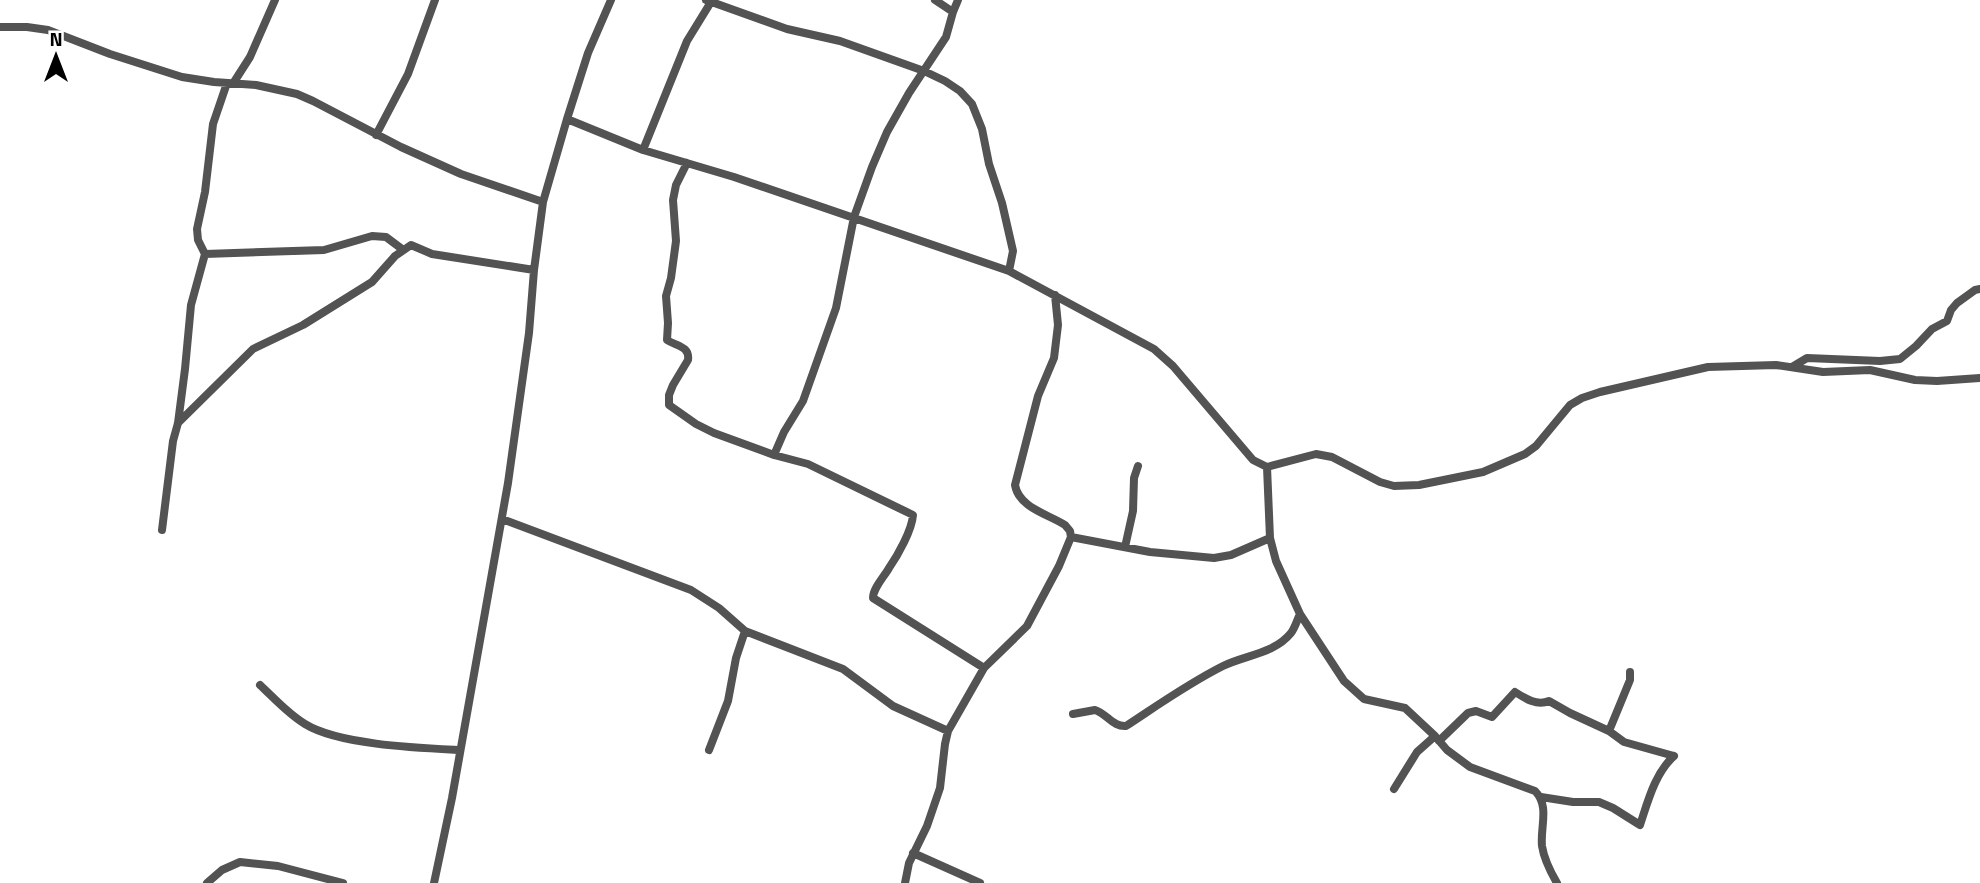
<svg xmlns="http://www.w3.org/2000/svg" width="1980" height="883" font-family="'Titillium Web',sans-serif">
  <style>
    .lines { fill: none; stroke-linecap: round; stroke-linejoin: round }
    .minor { stroke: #535353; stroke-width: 8 }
  </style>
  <rect width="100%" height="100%" fill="#fff"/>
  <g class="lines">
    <path class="minor" d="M706,0L787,29L840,41L924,71L945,81L960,91L972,104L982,129L989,164L1002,203L1013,251L1009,271
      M935,0L953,12
      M0,27H27L48,30L110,54L182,77L214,82L256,85L297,94L313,101L401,147L461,174L543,202
      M234,82L250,57L275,0
      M567,119L643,150L734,177L1009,271L1154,349L1173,366L1253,460L1267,467L1316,454L1332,457L1380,482L1394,486L1419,485L1483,472L1525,454L1536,446L1570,405L1582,398L1600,392L1708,367L1776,365L1823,372L1870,370L1915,380L1937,381L1980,378
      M376,135L408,74L435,0
      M643,150L687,41L711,2
      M687,163L676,185L673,200L676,241L671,278L666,296L668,323L667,340C676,346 690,346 688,360L673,385L669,395V405L696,424L714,433L774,455L808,464L913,515C912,530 898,555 889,568C884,577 873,588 873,598L984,668
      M205,254L324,250L372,236L386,237L402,249
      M1792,367L1807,358L1880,361L1900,359L1916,346L1932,329L1947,321L1951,310L1957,303L1975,290L1980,289
      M178,423L253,349L303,325L372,282L395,256L411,245L432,254L534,270
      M774,455L784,432L803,401L836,308L854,217L872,167L887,132L909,93L946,37L953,12L958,0
      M1267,467L1270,538L1276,561L1300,614L1344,681L1364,699L1405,708L1435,736L1447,750L1470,767L1535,791C1550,806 1540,827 1542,846C1544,859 1550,871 1557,883
      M502,519L691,590L719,608L745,631L843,669L893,706L948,731
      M162,530L173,441L178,423L185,369L191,305L205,254L198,240L197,229L205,192L213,124L227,83
      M1071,537L1150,552L1214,558L1231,555L1270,538
      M1125,547L1133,511L1134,478L1138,466
      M1630,672V680L1609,731L1624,742L1674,756
      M260,685C274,698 288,714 305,724C339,745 420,748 460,750
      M1073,714L1095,710C1107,714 1113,727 1126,726C1158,705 1189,683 1223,666C1245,655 1274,654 1291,633C1295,628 1297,620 1300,614
      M1439,741L1468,713L1476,711L1492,717L1515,692C1526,699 1537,706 1549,701L1570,713L1609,731
      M709,750L728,701L736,658L745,631
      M1394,789L1417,752L1435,736
      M1541,797L1573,802H1599L1613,808L1640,825C1648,801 1655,773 1674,756
      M913,853L980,883
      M207,883L222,870L240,862L278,866L343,883
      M434,883L452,798L508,483L529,333L534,270L543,202L567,119L588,53L611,0
      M905,883L909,863L927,826L940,788L945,744L948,731L984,668L1027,626L1059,566L1071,537L1070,531L1065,525C1048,514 1019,508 1015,485L1038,396L1054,358L1058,325L1055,295"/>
  </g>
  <g transform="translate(56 56)" stroke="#ffffff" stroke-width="5" paint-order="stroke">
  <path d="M0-5L12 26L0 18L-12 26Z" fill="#000000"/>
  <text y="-10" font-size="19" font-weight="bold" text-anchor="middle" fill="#000000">N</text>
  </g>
</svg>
